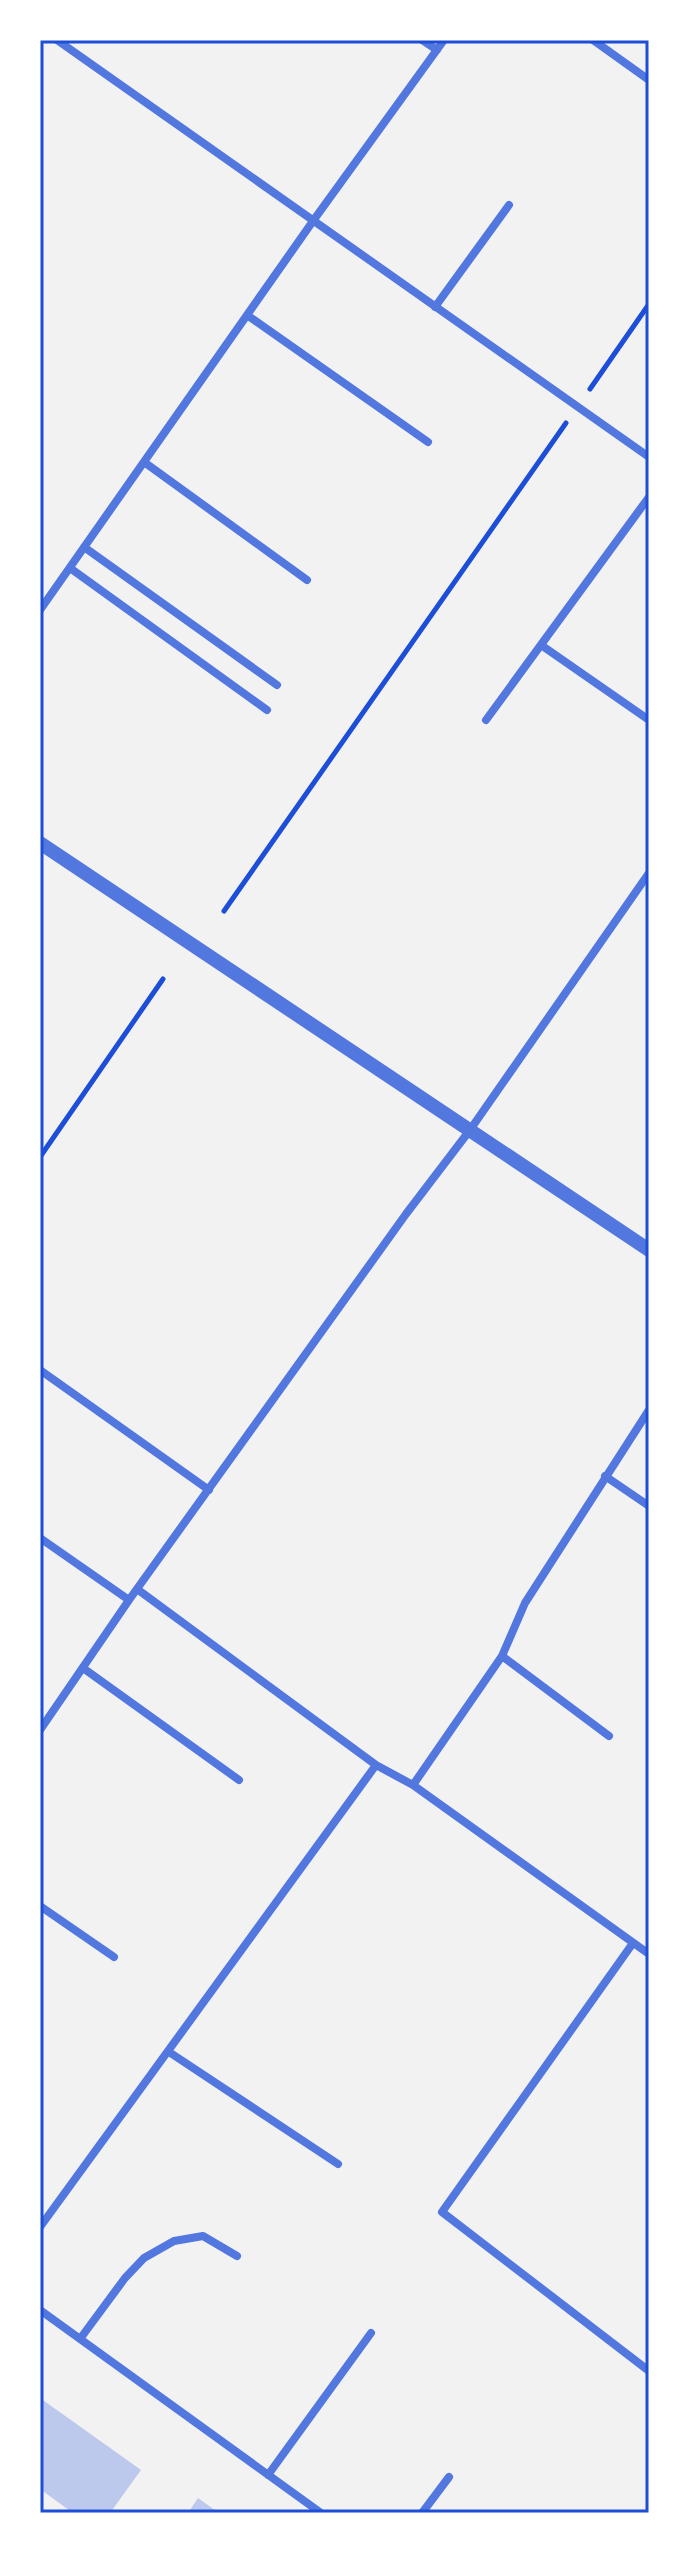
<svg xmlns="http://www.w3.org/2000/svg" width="689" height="2553" font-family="'Alegreya Sans',sans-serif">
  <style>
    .building { fill: #bdc9ec }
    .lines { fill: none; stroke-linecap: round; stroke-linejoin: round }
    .path { stroke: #1d4ed8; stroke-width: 5 }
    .minor { stroke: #5277de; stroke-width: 8 }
    .tertiary { stroke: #5277de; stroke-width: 14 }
    .neatline { fill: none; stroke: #1d4ed8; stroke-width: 3 }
  </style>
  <rect width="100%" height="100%" fill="#f2f2f2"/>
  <path class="building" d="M40,2398L141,2470L110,2513H73L40,2489Z
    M198,2498L219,2513H188Z"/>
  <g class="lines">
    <path class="path" d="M590,389L649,304
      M224,911L566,423
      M40,1157L163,979"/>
    <path class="minor" d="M57,40L649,457
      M422,40L437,50
      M593,40L649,80
      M435,307L509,205
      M247,315L428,442
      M144,462L307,580
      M84,547L277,685
      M70,568L267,710
      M40,610L313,221L444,40
      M541,645L649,720
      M486,720L649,497
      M40,1370L209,1490
      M605,1476L649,1506
      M40,1538L129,1600
      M137,1589L376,1765
      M502,1656L609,1736
      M83,1668L239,1780
      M40,1730L129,1600L406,1214L470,1130L649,873
      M413,1785L502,1656L525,1603L649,1410
      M40,1906L114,1957
      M633,1943L442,2212L649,2371
      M169,2052L338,2164
      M40,2227L376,1765L413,1785L649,1954
      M40,2310L321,2513
      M80,2339L125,2278L144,2258L174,2241L203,2236L237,2256
      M268,2475L371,2333
      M422,2513L449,2477"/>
    <path class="tertiary" d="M40,843L649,1250"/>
  </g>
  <rect width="689" height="2553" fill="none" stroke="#ffffff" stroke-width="84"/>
  <rect x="42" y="42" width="605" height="2469" class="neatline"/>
</svg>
